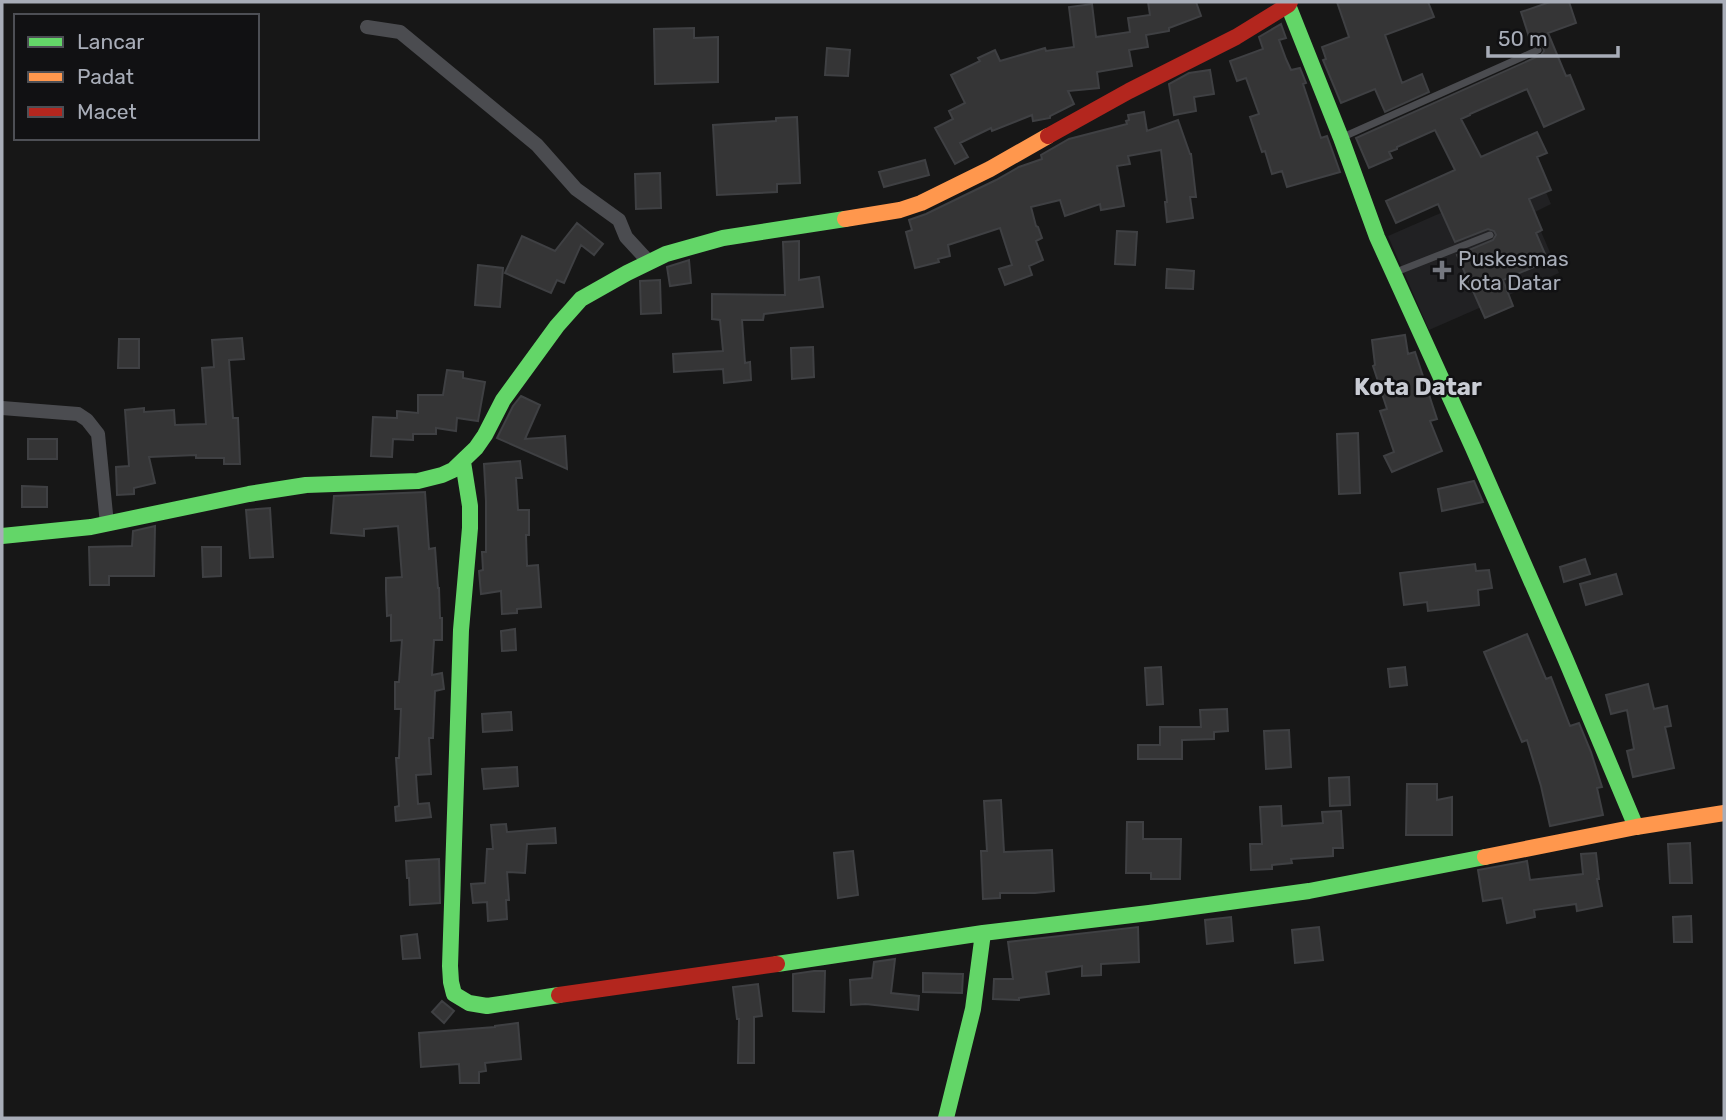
<svg xmlns="http://www.w3.org/2000/svg" width="1726" height="1120" font-family="Rubik,sans-serif">
  <style>
    .built { fill: #212123 }
    .building { fill: #353536; stroke: #3f4043; stroke-width: 2 }
    .lines { fill: none; stroke-linecap: round; stroke-linejoin: round }
    .lane { stroke: #4b4c50; stroke-width: 7 }
    .street { stroke: #4b4c50; stroke-width: 14 }
    .fast { stroke: #63d668; stroke-width: 16 }
    .slow { stroke: #ff974d; stroke-width: 16 }
    .jam { stroke: #b3261e; stroke-width: 16 }
    .poi-dot { fill: #757880; stroke: #111113; stroke-width: 2.5 }
    .labels { text-anchor: middle; dominant-baseline: central; stroke-width: 5; stroke-linejoin: round; paint-order: stroke }
    .poi-label { font-size: 21px; fill: #a8adb8; stroke: #111113; text-anchor: start }
    .quarter-label { font-size: 24px; font-weight: bold; fill: #c9ccd4; stroke: #111113 }
  </style>
  <rect width="100%" height="100%" fill="#171717"/>
  <path class="built" d="M1537,171L1551,204L1533,213L1559,273L1429,330L1388,236Z"/>
  <path class="building" d="M1148,2H1196L1201,16L1169,28V31L1146,35L1148,47L1129,50L1132,66L1097,72L1099,88L1068,91L1074,104L1050,116V118L1033,121L1032,115L992,131L991,128L960,143L968,157L955,164L935,128L953,119L949,111L965,103L951,75L980,61L978,58L995,50L1000,61L1045,48L1046,51L1074,47L1069,7L1092,4L1096,37L1130,32L1128,18L1150,15Z
    M1337,2H1428L1434,17L1385,35L1402,83L1422,74L1429,92L1385,112L1375,89L1341,103L1323,60L1326,59L1322,47L1349,37Z
    M1550,2H1569L1576,23L1548,33L1566,76L1570,75L1584,109L1544,127L1527,89L1470,114V115L1461,119L1481,157L1537,132L1547,153L1537,157L1551,190L1529,199L1542,230L1536,233L1548,261L1503,280L1513,306L1485,318L1457,255L1493,240L1496,235L1494,231L1488,229L1455,242L1438,204L1396,223L1386,201L1455,170L1435,130L1397,147V149L1389,152L1392,158L1369,168L1356,138L1541,55L1544,51L1543,47L1539,44L1532,46L1521,12Z
    M1281,24L1286,38L1279,40L1286,59L1291,70L1300,68L1306,83L1303,84L1321,138L1327,136L1340,172L1287,187L1282,171L1272,174L1265,151L1262,152L1250,117L1259,114L1246,78L1237,81L1230,61L1263,49L1259,37Z
    M694,28V38L718,37V82L655,84L654,29Z
    M827,48L850,50L848,76L825,75Z
    M1210,70L1214,94L1194,97L1196,111L1174,115L1169,84L1189,73Z
    M1144,112L1147,131L1178,120L1190,154H1191L1196,197H1190L1193,218L1167,222L1165,202H1167L1161,150L1128,156L1130,164L1117,166L1124,206L1101,210L1100,204L1065,216L1060,200L1031,207L1036,226L1038,227L1042,238L1036,241L1043,260L1029,266L1032,275L1005,285L999,269L1012,265L1000,228L948,245L950,256L938,259L939,262L915,268L906,232L912,230L909,220L926,214L996,180L1019,167L1042,159L1041,155L1069,139L1127,124L1126,121L1129,120L1128,115Z
    M797,117L800,183L777,184V192L717,195L713,125L776,121V118Z
    M925,160L929,175L884,187L879,172Z
    M660,173L661,208L636,209L635,174Z
    M577,223L603,244L594,255L581,245L564,283L557,280L551,293L505,273L522,236L555,251Z
    M1117,231L1137,232L1135,265L1115,264Z
    M799,241V280L819,277L823,307L764,314L763,320H742L745,363L750,362L751,380L724,383L723,369L674,372L673,354L723,351L720,320L712,319V294L785,295L783,242Z
    M689,260L691,283L670,286L667,267Z
    M478,265L503,268L500,307L475,305Z
    M1167,269L1194,271L1193,289L1166,288Z
    M660,280L661,313L641,314L640,281Z
    M1405,335L1408,354L1415,352L1437,419L1430,421L1442,451L1392,472L1384,456L1394,452L1380,411L1387,409L1373,366L1375,365L1372,340Z
    M242,338L244,359L229,360L233,418H238L240,464H224V458H196V455L149,457L155,483L134,488V494L117,495L116,467L129,466L125,410L144,408V412L174,410L175,425L206,424L202,368L214,367L212,340Z
    M119,339H139V368H118Z
    M813,347L814,377L792,379L791,348Z
    M447,370L463,372V378L485,382L478,421L457,418L456,431L436,428V434H413V440L393,439L392,457L371,456L373,417L397,418V411L418,413V395H443Z
    M521,396L540,405L525,439L565,436L567,469L497,438L513,406Z
    M1358,433L1360,493L1339,494L1337,434Z
    M28,439H57V459H28Z
    M520,461L522,478H516L518,510H529V535H526L527,566L538,565L541,607L517,609V613L502,614L501,591L481,594L479,571L483,570L482,552H486V501L484,464Z
    M1474,481L1483,502L1442,511L1438,489Z
    M22,486L47,487V507H22Z
    M425,492L429,549L435,548L438,588H439L440,618H442V640H434L432,675L442,673L444,689L435,691L433,738H429L431,774L416,775L418,804L429,803L431,817L396,821L395,807L399,806L396,758H399L401,709H395V682H399L402,640L391,641V615L387,616L386,590V578L402,577L398,526L364,529V536L331,533L334,496Z
    M270,508L273,557L250,558L246,510Z
    M155,526L154,576H109V585H90L89,547L132,546L133,531Z
    M202,547H221V576L203,577Z
    M1585,559L1590,574L1564,582L1560,567Z
    M1475,564L1476,571L1489,570L1492,588L1478,590L1479,605L1428,611L1427,602L1404,605L1400,573Z
    M1616,574L1622,594L1586,605L1580,584Z
    M515,629L516,650L502,651L501,631Z
    M1527,634L1546,679L1551,677L1570,726L1579,723L1591,752L1602,787L1597,788L1603,815L1550,826L1541,786L1527,740L1522,742L1484,652Z
    M1161,667L1163,704L1147,705L1145,668Z
    M1405,667L1407,685L1390,687L1388,669Z
    M1648,684L1654,709L1667,706L1671,726L1665,727L1674,768L1633,777L1627,751L1634,749L1627,710L1611,714L1606,695Z
    M1227,709L1228,731L1214,732V739L1182,740V759H1138V745H1160V727H1201L1200,710Z
    M511,712L512,730L483,732L482,714Z
    M1289,730L1291,767L1266,769L1264,731Z
    M517,767L518,786L484,789L482,769Z
    M1349,777L1350,805L1330,806L1329,778Z
    M1407,784H1437V800L1452,797V835H1406Z
    M1001,800L1004,852L1052,850L1054,891L1035,893H1000V898L983,899L981,851H987L984,801Z
    M1281,806L1282,826L1323,823L1322,812L1341,811L1343,848H1333V856L1291,859L1292,863L1272,865V869L1251,870L1250,844H1262L1260,807Z
    M1127,822H1143V839H1181L1180,879H1151V873H1126Z
    M506,824L507,832L555,828L556,843L527,844L525,873L507,872L509,900H506L507,919L488,921L487,902L473,903L471,884L485,883L487,849H493L491,825Z
    M1690,843L1692,883H1670L1668,844Z
    M853,851L858,895L838,898L834,853Z
    M1596,853L1599,879H1597L1602,906L1577,911L1576,904L1534,910L1535,917L1507,923L1502,898L1483,901L1478,870L1527,861L1530,880L1583,874L1581,854Z
    M439,859L440,903L410,905L409,878H407L406,861Z
    M1691,916L1692,942H1674L1673,917Z
    M1231,917L1233,941L1207,944L1205,920Z
    M1138,927L1139,962L1101,964V975L1082,976V966L1046,972L1049,994L1019,998V1000L993,999L994,979H1013L1008,942Z
    M1319,927L1323,960L1295,963L1292,930Z
    M417,934L420,958L403,959L401,936Z
    M895,959L891,993L919,996L918,1010L866,1004L851,1005L850,980L872,978L874,962Z
    M814,971H825L824,1012L793,1011V974Z
    M923,973L963,974L962,993L923,992Z
    M758,984L762,1016L754,1017V1063H738L739,1019H737L733,987Z
    M442,1001L454,1011L444,1023L432,1012Z
    M518,1023L521,1059L485,1063L486,1071L479,1072V1083H460L459,1064L421,1067L419,1033L495,1027V1026Z"/>
  <g class="lines">
    <path class="lane" d="M1343,137L1538,50
      M1396,272L1490,235"/>
    <path class="street" d="M367,27L400,32L537,145L576,189L619,220L626,237L649,262
      M2,408L78,414L87,420L98,434L107,524"/>
    <path class="fast" d="M1288,5L1341,138L1377,237L1473,448L1565,658L1636,827
      M463,462L470,506V528L461,630L450,966L451,982L454,994L469,1003L487,1006L559,995
      M2,536L91,527L249,494L306,485L418,481L442,475L453,470L476,448L485,435L503,400L557,326L581,299L627,273L666,254L723,238L845,219
      M777,964L983,933L1149,913L1309,891L1485,857
      M946,1118L973,1009L983,933"/>
    <path class="slow" d="M845,219L900,210L921,203L990,169L1048,136
      M1485,857L1636,827L1724,813"/>
    <path class="jam" d="M1048,136L1129,91L1236,37L1288,5L1290,2
      M559,995L777,964"/>
  </g>
  <path class="poi-dot" d="M1438.5 259.5h7v7h7v7h-7v7h-7v-7h-7v-7h7z"/>
  <g class="labels">
    <g class="poi-label">
      <text x="1458" y="258">Puskesmas<tspan x="1458" dy="24">Kota Datar</tspan></text>
    </g>
    <g class="quarter-label">
      <text x="1418" y="387">Kota Datar</text>
    </g>
  </g>
  <rect width="1726" height="1120" fill="none" stroke="#a8adb8" stroke-width="7"/>
  <rect x="14" y="14" width="245" height="126" fill="#111113" stroke="#4d4f55" stroke-width="2"/>
  <rect x="28" y="37" width="35" height="10" fill="#63d668" stroke="#4d4f55" stroke-width="2"/>
  <text x="77" y="49" font-size="21" fill="#a8adb8">Lancar</text>
  <rect x="28" y="72" width="35" height="10" fill="#ff974d" stroke="#4d4f55" stroke-width="2"/>
  <text x="77" y="84" font-size="21" fill="#a8adb8">Padat</text>
  <rect x="28" y="107" width="35" height="10" fill="#b3261e" stroke="#4d4f55" stroke-width="2"/>
  <text x="77" y="119" font-size="21" fill="#a8adb8">Macet</text>
  <path d="M1488 46v10h130v-10" fill="none" stroke="#a8adb8" stroke-width="3.5"/>
  <text x="1498" y="46" font-size="21" fill="#a8adb8" stroke="#111113" stroke-width="5" paint-order="stroke">50 m</text>
</svg>
